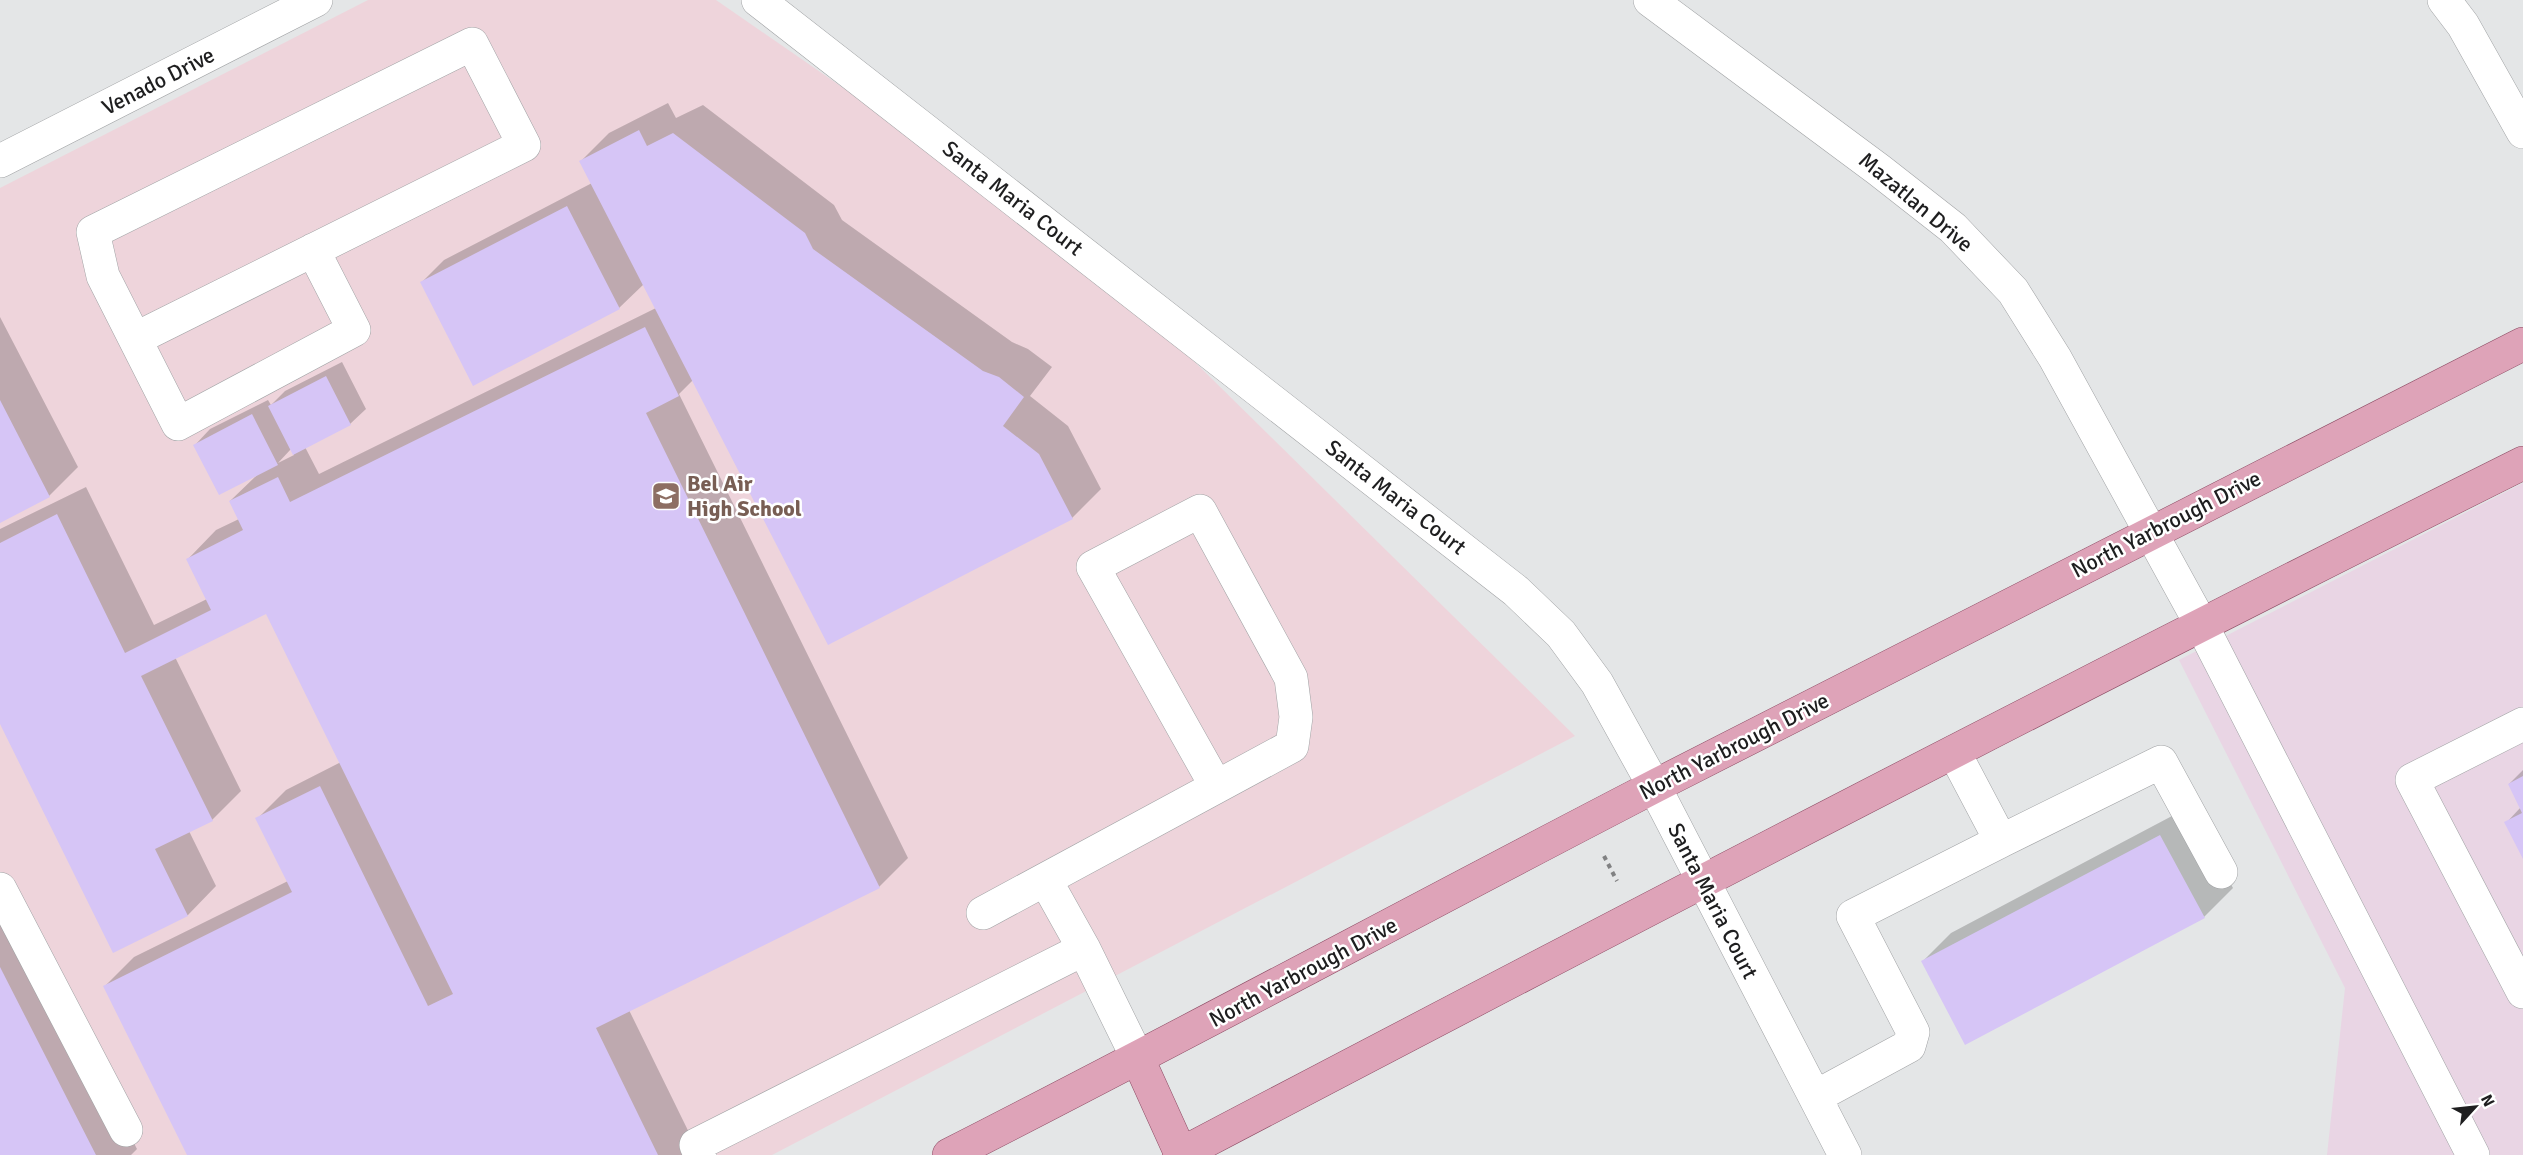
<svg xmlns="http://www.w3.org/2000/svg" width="2523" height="1155" font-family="Signika,sans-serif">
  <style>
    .commercial { fill: #e9d5e4 }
    .education { fill: #eed4db }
    .shadow { fill: #0003; fill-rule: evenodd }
    .building { fill: #d6c5f6 }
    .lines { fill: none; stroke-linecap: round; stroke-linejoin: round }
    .minor-casing { stroke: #a1a3a5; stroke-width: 34 }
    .major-casing { stroke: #8c4c64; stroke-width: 34 }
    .path { stroke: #808182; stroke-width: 4; stroke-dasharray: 4.5 4.5; stroke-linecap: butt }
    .minor { stroke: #fff; stroke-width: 33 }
    .major { stroke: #dea3b8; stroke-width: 33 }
    .labels { text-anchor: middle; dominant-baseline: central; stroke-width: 5; stroke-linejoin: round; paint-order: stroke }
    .street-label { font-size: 22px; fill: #1e1e1f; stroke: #fff }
    .education-label { font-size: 22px; font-weight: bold; fill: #785e54; stroke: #fff; text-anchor: start }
  </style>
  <rect width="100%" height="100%" fill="#e4e6e7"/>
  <path class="commercial" d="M2523,483V1155H2327L2345,988L2179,660Z"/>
  <path class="education" d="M368,0H716L1088,257L1575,736L772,1155H0V188Z"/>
  <path class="shadow" d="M668,103L676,118L703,105L834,205L842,220L1012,342L1028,349L1052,367L1030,396L1068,426L1101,489L1072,518L829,643L693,380L679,394L908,858L879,887L629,1010L700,1155H188L105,986L134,957L288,881L257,819L286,790L341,762L267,612L175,657L241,791L212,820L189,831L216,886L188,915L114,951L0,721V529L86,487L154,625L207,599L188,559L216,530L239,519L230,501L257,475L195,445L210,429L268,400L271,405L285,391L342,362L366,409L350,424L305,447L319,474L656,308L644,284L619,308L422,282L444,260L592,183L581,161L609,133ZM291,449L294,455L278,463Z
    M0,317L78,467L49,496L0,521Z
    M2523,770V856L2506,823L2521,807L2509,784Z
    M2189,807L2233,888L2204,917L1922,962L1951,933Z
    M0,883L137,1149L131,1155H0Z"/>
  <path class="building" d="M639,130L647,146L673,133L805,233L813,249L983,371L999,377L1024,397L1003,426L1039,454L1073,519L828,645L579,161Z
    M567,206L620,309L473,386L420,282Z
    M645,327L679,396L646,413L880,888L596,1028L658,1155H187L103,986L292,892L255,818L320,786L428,1006L453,994L266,614L141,676L213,821L155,849L188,916L113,953L0,724V543L57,514L125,653L211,610L186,559L243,530L229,501L278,477L290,502Z
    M326,376L351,425L293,455L268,406Z
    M0,400L50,497L0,523Z
    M252,414L278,465L219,495L193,445Z
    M2523,776V859L2504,822L2522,813L2508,784Z
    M2160,835L2205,918L1965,1045L1921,961Z
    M0,967L96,1155H0Z"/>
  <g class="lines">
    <g class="minor-casing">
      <path id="minor" d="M758,0L1516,591L1561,634L1597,683L1654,786L1845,1155
        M1650,0L1879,170L1953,228L2013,291L2055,358L2201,624L2473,1155
        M2444,0L2463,25L2523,132
        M0,161L316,0
        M135,339L524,145L472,44L93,232L103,276L178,424L354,330L313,250
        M2523,724L2412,780L2523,992
        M1954,752L2001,841L2161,762L2221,872
        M1046,881L1084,949L1138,1059
        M0,889L126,1130
        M983,913L1292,746L1296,717L1291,678L1200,511L1093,567L1216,786
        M1815,1097L1909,1046L1913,1032L1853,916L2001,841
        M700,1155L696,1145L1084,949"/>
    </g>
    <g class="major-casing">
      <path id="major" d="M1138,1059L1181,1154
        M949,1155C1187,1034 1421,907 1659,784C1946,636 2234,489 2523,344
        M1179,1155C1625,921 2072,688 2523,463"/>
    </g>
    <path class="path" d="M1604,856L1617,881"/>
    <use href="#minor" class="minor"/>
    <use href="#major" class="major"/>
  </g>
  <defs>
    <g id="school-square" transform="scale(1.5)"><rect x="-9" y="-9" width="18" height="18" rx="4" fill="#8d6e63" stroke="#fff"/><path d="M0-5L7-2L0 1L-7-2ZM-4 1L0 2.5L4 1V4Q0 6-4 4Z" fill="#fff"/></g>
  </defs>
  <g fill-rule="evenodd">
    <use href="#school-square" x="666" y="496"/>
  </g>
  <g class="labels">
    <g class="street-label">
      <text transform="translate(158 81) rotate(-27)">Venado Drive</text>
      <text transform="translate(1013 198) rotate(38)">Santa Maria Court</text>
      <text transform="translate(1916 202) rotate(40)">Mazatlan Drive</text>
      <text transform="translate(1396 497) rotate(38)">Santa Maria Court</text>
      <text transform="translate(2166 524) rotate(-27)">North Yarbrough Drive</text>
      <text transform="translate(1734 746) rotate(-27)">North Yarbrough Drive</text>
      <text transform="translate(1713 901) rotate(63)">Santa Maria Court</text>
      <text transform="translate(1303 972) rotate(-28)">North Yarbrough Drive</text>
    </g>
    <g class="education-label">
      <text x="687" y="483">Bel Air<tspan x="687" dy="25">High School</tspan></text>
    </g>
  </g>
  <g transform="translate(2475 1107) rotate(63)" stroke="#ffffff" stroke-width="4.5" paint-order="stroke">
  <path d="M0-4.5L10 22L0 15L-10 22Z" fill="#1e1e1f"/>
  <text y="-9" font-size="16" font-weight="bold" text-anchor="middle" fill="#1e1e1f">N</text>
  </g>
</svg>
